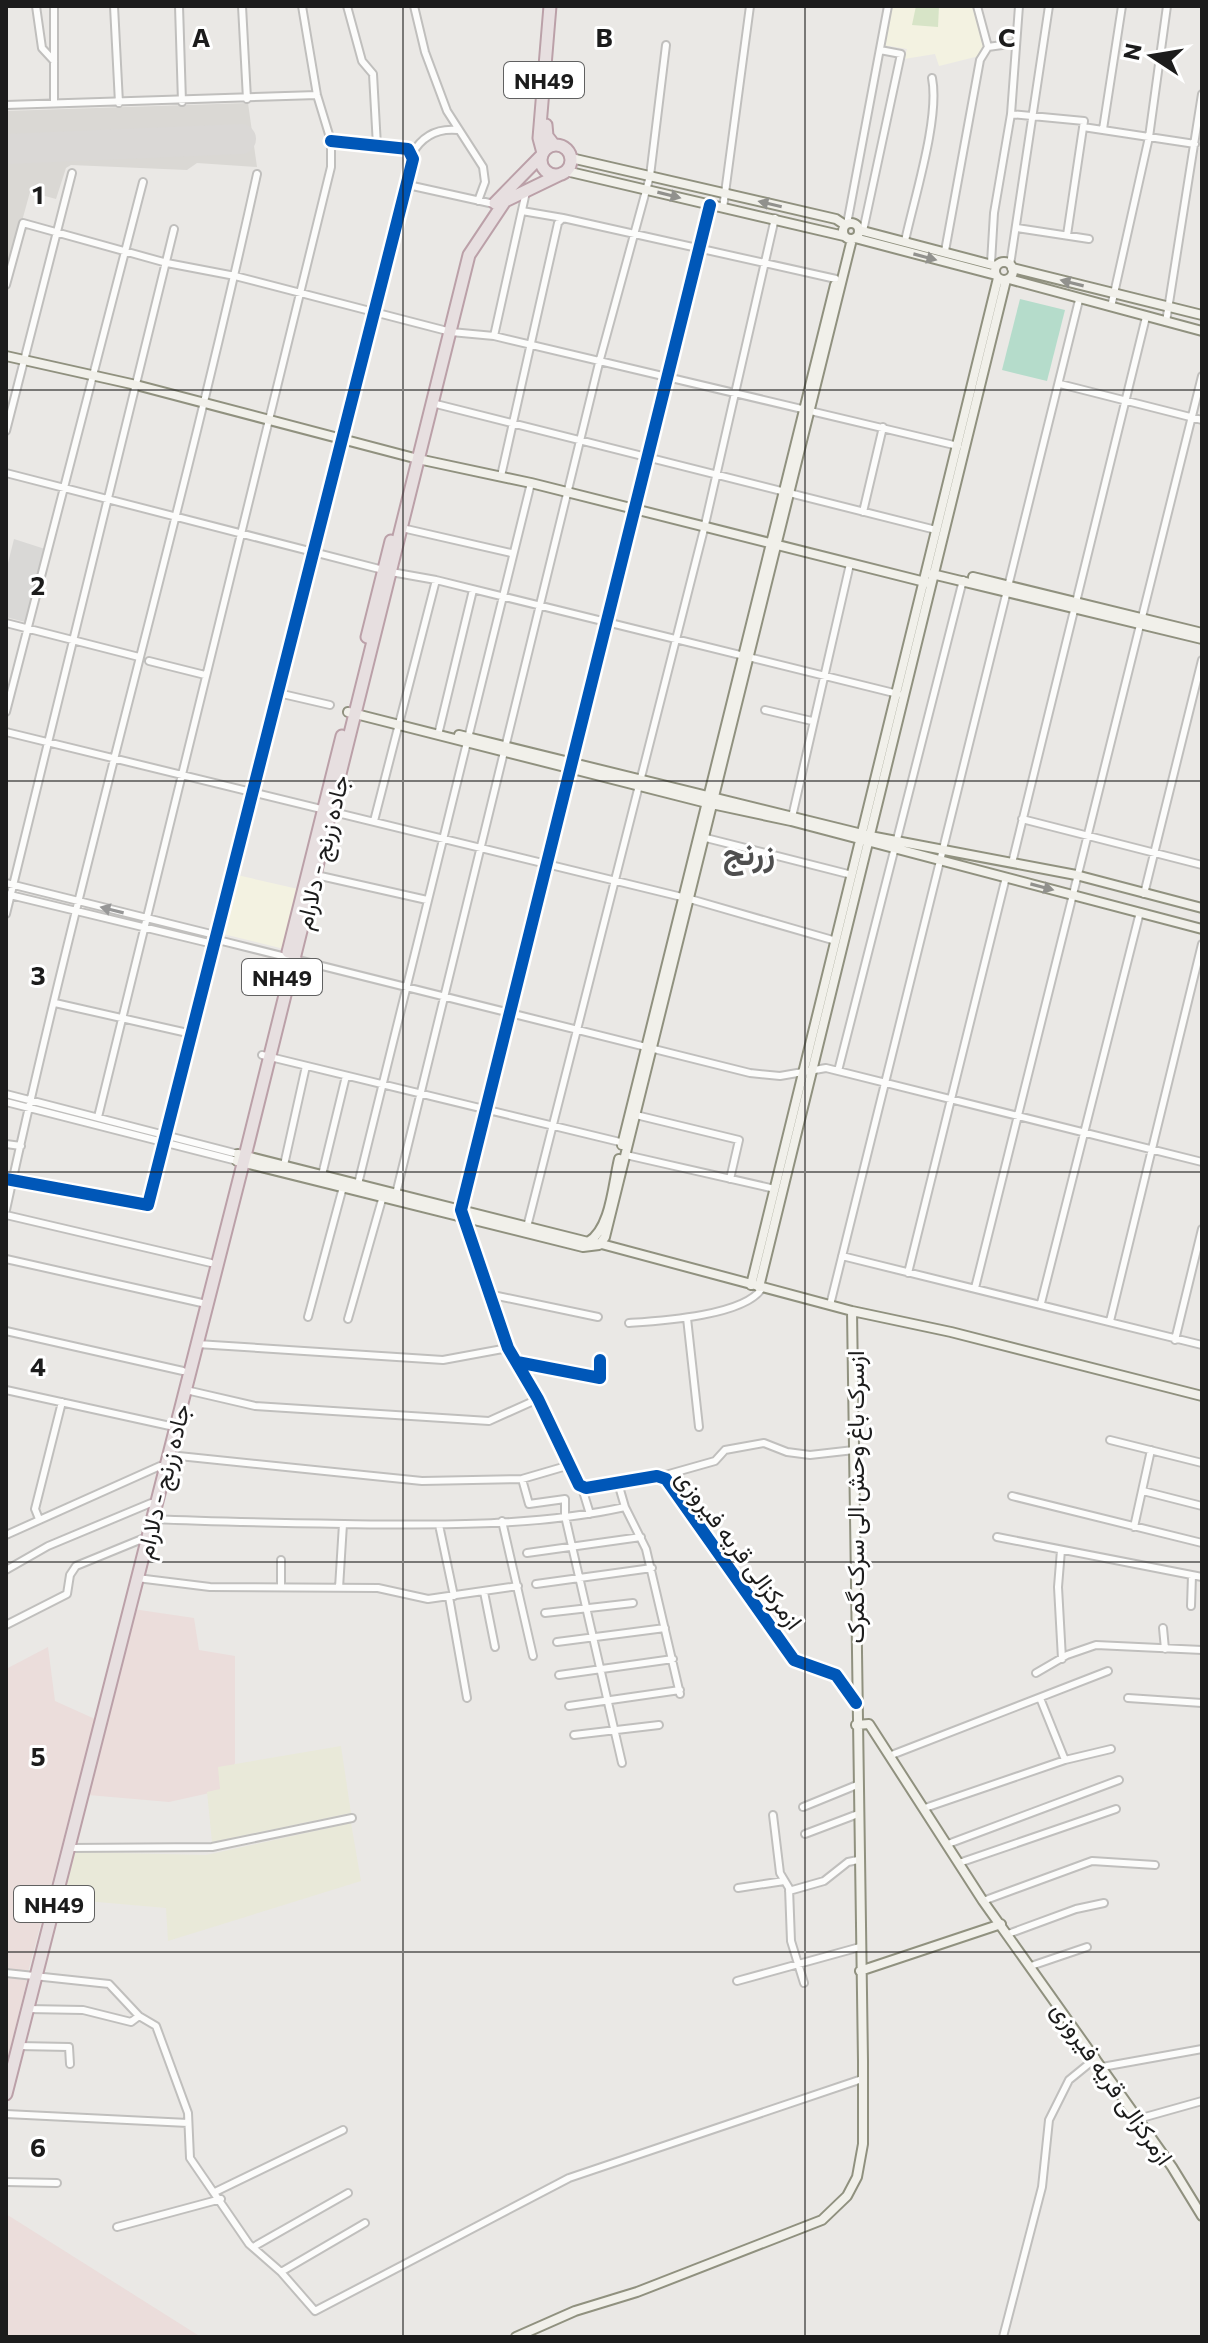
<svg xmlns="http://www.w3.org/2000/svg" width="1208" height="2343" font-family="Commissioner,Vazirmatn,sans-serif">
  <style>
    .residential { fill: #d9d8d6 }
    .commercial { fill: #ebdddb }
    .education { fill: #f3f2e1 }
    .airport { fill: #dad8d4 }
    .farmland { fill: #e9e9d9 }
    .grass { fill: #d7e4c7 }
    .pitch { fill: #b5dccb }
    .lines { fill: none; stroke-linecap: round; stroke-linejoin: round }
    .runway { stroke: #dad8d6; stroke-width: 30 }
    .street-casing { stroke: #c0bfbd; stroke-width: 10 }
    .secondary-casing { stroke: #90917f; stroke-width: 12 }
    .highway-casing { stroke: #bba0a8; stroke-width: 15 }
    .street { stroke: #fcfcfb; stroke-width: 6 }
    .secondary { stroke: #f1f0ea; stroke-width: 8 }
    .highway { stroke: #e7dfe0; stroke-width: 11 }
    .cycleway-casing { stroke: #fff; stroke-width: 17 }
    .cycleway { stroke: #0057b8; stroke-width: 12 }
    .oneway { fill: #91918d }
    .oneway2 { fill: #979797 }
    .grid { fill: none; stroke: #1c1c1c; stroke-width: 2; stroke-opacity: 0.55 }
    .labels { text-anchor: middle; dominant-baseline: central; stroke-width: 6; stroke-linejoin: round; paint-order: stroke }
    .shield { fill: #fff; stroke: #606060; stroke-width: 2 }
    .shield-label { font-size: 22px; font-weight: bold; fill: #1c1c1c }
    .street-label { font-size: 24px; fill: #1c1c1c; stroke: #fff }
    .district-label { font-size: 32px; font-weight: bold; fill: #4f4f4f; stroke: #fff }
    .grid-label { font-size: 26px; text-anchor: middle; font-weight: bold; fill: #1c1c1c; stroke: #fff; stroke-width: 6; stroke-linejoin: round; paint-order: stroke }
  </style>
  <rect width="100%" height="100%" fill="#eae8e5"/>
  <path class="residential" d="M14,539L45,549L25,622L6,617V571Z"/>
  <path class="commercial" d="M133,1609L194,1618L199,1650L235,1656V1763L223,1790L169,1802L88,1795Z
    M48,1647L55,1701L95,1719L27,1976L6,1971V1669Z
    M6,1976L27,1980L6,2065Z
    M6,2214L201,2337H6Z"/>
  <path class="education" d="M891,6H975L988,45L979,56L939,66L935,54L904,59L907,49L883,45Z
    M237,875L298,889L284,949L223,934Z"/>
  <path class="airport" d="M248,103L257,167L197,163L187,170L71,165L66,168L56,199L30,192L6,279V111Z"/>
  <path class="farmland" d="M341,1746L351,1813L212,1842L207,1792L220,1789L218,1767Z
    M351,1823L361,1881L168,1941L166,1908L63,1899L75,1852L206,1855Z"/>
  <path class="grass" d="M916,6H939L938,27L912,25Z"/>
  <path class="pitch" d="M1020,299L1065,310L1047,381L1002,370Z"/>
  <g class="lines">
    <path class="runway" d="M6,149L241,139"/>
    <g class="street-casing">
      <path id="street" d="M36,6L42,48L54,61
        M114,6L119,103
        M179,6L182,102
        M242,6L247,99
        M347,6L362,61L373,74L377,146
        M414,6L425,52L447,111L483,167L485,182L478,201
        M988,47L1016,43
        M54,102V6
        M6,105L317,95
        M1011,114L1084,121L1067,235
        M1083,127L1195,144
        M1103,129L1122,6
        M412,154C422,136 438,128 458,130
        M408,185L494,204
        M723,208L750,6
        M522,211L563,218
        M847,224L888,6
        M1017,228L1089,239
        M863,231L901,54L880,50
        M905,241C914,199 940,118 932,78
        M945,251L980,60L988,47L977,6
        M991,263L994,213L1011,114L1019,6
        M1010,265L1049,6
        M6,285L23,223L167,263L235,276L451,332L494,336L958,446
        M1111,307L1149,137L1167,6
        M1166,322L1202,94
        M494,336L526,192
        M1060,384L1202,420
        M432,403L936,530
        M6,431L72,173
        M6,473L391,572L436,580L898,694
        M501,476L558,223L563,218L836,279
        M863,512L883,427
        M402,528L511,553
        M6,623L139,657
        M149,661L205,675
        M278,693L330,705
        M765,710L812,721
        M6,712L143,182
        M6,732L690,899L836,941
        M438,735L473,590
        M792,817L850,564
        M1022,819L1202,865
        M374,821L436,580
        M706,838L852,875
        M1012,863L1146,317
        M316,875L427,900
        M6,883L215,935
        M6,894L213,944
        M1144,894L1202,660
        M6,914L174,229
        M214,939L750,1073L780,1076L826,1068L1202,1162
        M55,1003L192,1034
        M262,1055L624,1143
        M838,1071L963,580
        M6,1094L238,1154
        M6,1102L237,1161
        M636,1115L739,1140L730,1179
        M98,1117L331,167V141L317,95L302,6
        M6,1144L21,1146
        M626,1155L775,1189
        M284,1165L306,1066
        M322,1175L346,1076
        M6,1179L148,1205L413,159L408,149L331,141
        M358,1184L531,483
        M396,1194L599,363L650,176L666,45
        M6,1210C81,863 181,521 257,174
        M461,1210L710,205
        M6,1215L211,1263
        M527,1227L704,529L775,218
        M842,1256L1202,1345
        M6,1259L202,1303
        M908,1273L1006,877
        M975,1288L1202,376
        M488,1294L598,1317
        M1041,1303L1140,912
        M830,1305L1079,300
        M308,1317L343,1187
        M687,1318L699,1427
        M348,1319L383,1196
        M1110,1321L1202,944
        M629,1323C659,1321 745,1316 762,1288
        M6,1331L183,1371
        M1175,1340L1202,1229
        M197,1344L443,1360L508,1348
        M517,1362L600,1378V1360
        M6,1390L170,1426
        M186,1390L255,1406L489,1421L538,1399
        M1110,1440L1202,1463
        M169,1455L422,1481L522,1479L570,1465
        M662,1476L715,1461L725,1450L764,1443L787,1452L810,1455L854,1450
        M522,1479L529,1504L565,1499V1516L622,1763
        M618,1483L625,1507L646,1549L680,1694
        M582,1488L590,1514
        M1143,1491L1202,1506
        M1012,1496L1202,1543
        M39,1519L35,1509L62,1402
        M153,1519C217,1522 280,1523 344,1524C437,1525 534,1527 625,1507
        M502,1521L533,1656
        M439,1525L454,1596
        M1134,1527L1151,1450
        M6,1535L160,1466
        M997,1537L1202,1577
        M1061,1550L1058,1587L1062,1659
        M527,1553L641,1537
        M6,1570L48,1546L151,1503
        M137,1578L210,1587L378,1588L428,1599L518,1586
        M536,1584L652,1568
        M281,1585V1560
        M339,1588L343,1524
        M484,1592L495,1647
        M449,1597L467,1698
        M1191,1606L1192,1575
        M545,1613L633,1603
        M6,1625L67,1594L70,1575L76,1566L142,1539
        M1163,1628L1165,1649
        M557,1642L665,1628
        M1036,1673L1067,1655L1096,1645L1202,1650
        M559,1675L673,1659
        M1040,1698L1065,1760
        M1128,1698L1202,1703
        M569,1706L680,1690
        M574,1735L659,1725
        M889,1756L1108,1671
        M803,1807L857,1785
        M925,1808L1065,1760L1111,1749
        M773,1815L780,1873L789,1888L791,1941L804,1983
        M805,1834L858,1814
        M948,1844L1119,1780
        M68,1848L212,1847L352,1818
        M959,1863L1116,1809
        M738,1888L784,1881
        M789,1891L824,1881L848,1862L858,1860
        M983,1901L1092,1861L1155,1865
        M1008,1934L1076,1909L1104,1903
        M1031,1966L1087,1947
        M6,1973L109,1984L139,2016L156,2026L188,2113L190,2158L249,2244L281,2272L315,2311L569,2178L862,2079
        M737,1981L860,1947
        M27,2009L83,2010L131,2022L139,2016
        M18,2046L69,2047L70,2064
        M1102,2067L1202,2049
        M6,2114L188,2123
        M1138,2119L1202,2101
        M6,2182L57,2183
        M215,2192L343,2130
        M117,2227L221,2199
        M255,2246L348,2193
        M281,2272L365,2223
        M1003,2337L1042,2187L1049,2120L1069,2080L1096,2058"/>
    </g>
    <g class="secondary-casing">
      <path id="secondary" d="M571,158L836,219L845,225
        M566,171L844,236
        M843 231a8 8 0 1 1 16 0a8 8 0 1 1-16 0Z
        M859,230L996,266
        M855,238L996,275
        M995 271a9 9 0 1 1 18 0a9 9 0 1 1-18 0Z
        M1012,268L1202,315
        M1009,279L1202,331
        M6,356L136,385L418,459L531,483L929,583
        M932,574L1202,639
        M973,577L1202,633
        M348,712L707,803L791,821L1202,929
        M459,735L870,836L1076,875L1202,908
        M622,1145L835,285
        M238,1154L588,1242C611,1229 613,1183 619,1159
        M237,1161L583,1247L599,1245L605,1237L852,239
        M463,1215L508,1348L538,1399L579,1485L586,1488L657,1476L666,1479L794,1660L836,1675L855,1702
        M594,1242L852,1311L951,1332L1202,1396
        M751,1285L998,278
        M759,1287L1006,280
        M856,1725L869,1724L983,1901L1172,2167L1202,2216
        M860,1971L1001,1924
        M516,2337L575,2311L637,2292L822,2220L847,2196L857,2177L863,2144V2061L852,1311"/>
    </g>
    <g class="highway-casing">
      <path id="highway" d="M546,125L547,136L554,145
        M541 160a15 15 0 1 1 30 0a15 15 0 1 1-30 0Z
        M543,153L539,138L550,6
        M495,203L542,155
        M367,637L391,541
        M288,952L342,736
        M6,2094L245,1156L469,255L505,201L563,173"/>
    </g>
    <use href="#street" class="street"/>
    <use href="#secondary" class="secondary"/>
    <use href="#highway" class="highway"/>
    <g class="cycleway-casing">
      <path id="cycleway" d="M710,205L461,1210L508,1348L538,1399L579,1485L586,1488L657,1476L666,1479L794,1660L836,1675L856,1703
        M6,1179L148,1205L413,159L408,149L331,141
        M517,1362L600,1378V1360"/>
    </g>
    <use href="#cycleway" class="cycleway"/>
  </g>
  <defs><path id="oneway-solid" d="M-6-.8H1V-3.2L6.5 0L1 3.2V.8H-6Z" transform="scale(2)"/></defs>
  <g class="oneway">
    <use href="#oneway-solid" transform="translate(669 195) rotate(14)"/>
    <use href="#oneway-solid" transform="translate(770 204) rotate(-167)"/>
    <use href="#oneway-solid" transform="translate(925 257) rotate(15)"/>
    <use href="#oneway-solid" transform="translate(1072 283) rotate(-166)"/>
    <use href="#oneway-solid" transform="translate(1042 887) rotate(15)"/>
  </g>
  <use class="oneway2" href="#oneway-solid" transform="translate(112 910) rotate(-166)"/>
  <path class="grid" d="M403,6V2337M805,6V2337M6,390H1202M6,781H1202M6,1172H1202M6,1562H1202M6,1952H1202"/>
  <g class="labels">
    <g class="shield">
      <rect x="504" y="62" width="80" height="36" rx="6"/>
      <rect x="242" y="959" width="80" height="36" rx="6"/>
      <rect x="14" y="1886" width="80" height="36" rx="6"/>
    </g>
    <g class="shield-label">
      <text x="544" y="80">NH49</text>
      <text x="282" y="977">NH49</text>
      <text x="54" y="1904">NH49</text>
    </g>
    <g class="street-label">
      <text transform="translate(321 852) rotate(-76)">جاده زرنج - دلارام</text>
      <text transform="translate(162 1481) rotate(-76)">جاده زرنج - دلارام</text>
      <text transform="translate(854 1497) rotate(-90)">ازسرک باغ وحش الی سرک گمرک</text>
      <text transform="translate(740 1549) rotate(53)">ازمرکزالی قریه فیروزی</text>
      <text transform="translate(1113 2083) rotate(55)">ازمرکزالی قریه فیروزی</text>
    </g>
    <g class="district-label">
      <text x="749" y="852">زرنج</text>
    </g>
  </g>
  <g class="grid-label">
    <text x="201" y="47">A</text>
    <text x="604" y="47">B</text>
    <text x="1007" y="47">C</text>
    <text x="38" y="204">1</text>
    <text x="38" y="595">2</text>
    <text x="38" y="985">3</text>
    <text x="38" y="1376">4</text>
    <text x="38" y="1766">5</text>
    <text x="38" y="2157">6</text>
  </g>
  <rect width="1208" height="2343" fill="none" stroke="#1c1c1c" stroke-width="16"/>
  <g transform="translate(1152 56) rotate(282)" stroke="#ffffff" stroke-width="6" paint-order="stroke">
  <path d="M0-6L14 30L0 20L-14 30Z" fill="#1c1c1c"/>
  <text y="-12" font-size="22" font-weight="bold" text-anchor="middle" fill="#1c1c1c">N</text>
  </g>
</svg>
